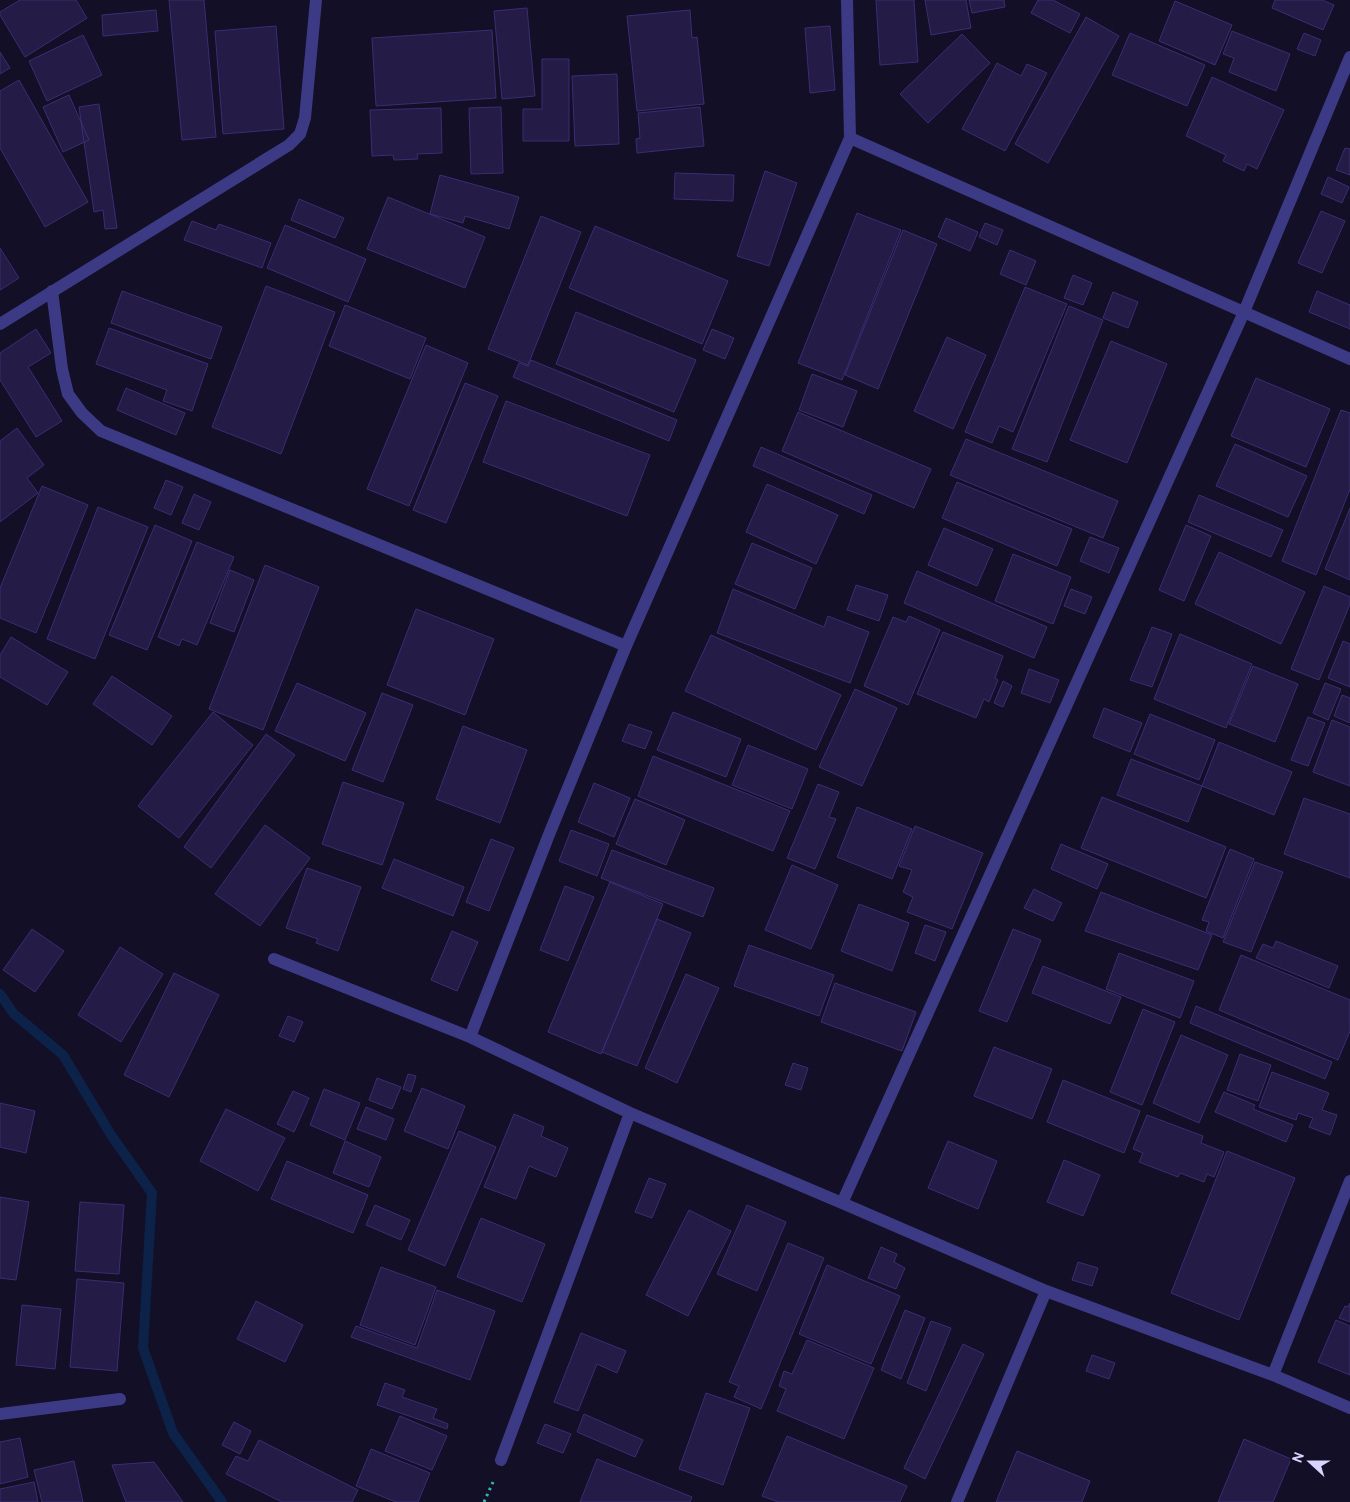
<svg xmlns="http://www.w3.org/2000/svg" width="1350" height="1502" font-family="Overpass,sans-serif">
  <style>
    .lines { fill: none; stroke-linecap: round; stroke-linejoin: round }
    .stream { stroke: #0c2248; stroke-width: 10 }
    .building { fill: #241b47; stroke: #3b2d73 }
    .path { stroke: #2fb8b0; stroke-width: 3; stroke-dasharray: 2.5 4; stroke-linecap: butt }
    .minor { stroke: #3d3a85; stroke-width: 12 }
  </style>
  <rect width="100%" height="100%" fill="#130f26"/>
  <g class="lines">
    <path class="stream" d="M0,994L14,1014L63,1055L111,1135L152,1193L143,1348L173,1433L222,1502"/>
  </g>
  <path class="building" d="M20,0H76L87,18L25,57L0,15V12Z
    M169,0H204L216,137L182,140Z
    M876,0H914L918,62L880,65Z
    M925,0H966L971,28L931,35Z
    M969,0H1004L1005,7L972,13Z
    M1038,0H1053L1080,14L1070,33L1031,13Z
    M1275,0H1322L1334,5L1323,30L1272,8Z
    M1175,1L1232,25L1215,65L1159,41Z
    M527,8L535,96L502,99L494,11Z
    M156,10L158,31L103,36L102,15Z
    M690,10L692,38L697,37L704,104L637,111L627,16Z
    M1086,17L1119,36L1048,163L1015,144Z
    M276,26L284,129L223,134L215,31Z
    M830,26L835,90L810,93L805,28Z
    M492,30L496,98L376,106L372,38Z
    M1232,31L1290,54L1276,91L1229,72L1234,58L1223,54Z
    M1130,33L1205,65L1187,106L1112,75Z
    M1304,33L1321,40L1315,56L1297,49Z
    M962,34L990,63L928,123L900,94Z
    M83,35L102,75L47,101L29,61Z
    M0,52L10,68L0,74Z
    M542,59H569V141H523V109H542Z
    M997,63L1021,76L1027,64L1047,73L1005,151L962,129Z
    M617,74L619,144L575,146L572,76Z
    M1212,77L1284,110L1257,169L1247,164L1244,171L1223,161L1226,155L1186,136Z
    M19,80L88,202L45,227L0,148V91Z
    M69,95L89,140L63,152L43,107Z
    M99,104L117,228L105,229L103,210L94,212L79,107Z
    M501,107L503,173L471,174L469,108Z
    M700,107L704,146L637,153L636,139L640,138L638,113Z
    M441,108L442,153L417,154L418,159L394,160L393,155L372,156L370,110Z
    M1345,148L1350,149V175L1336,170Z
    M765,171L797,183L769,266L737,256Z
    M675,173L734,175L733,201L674,199Z
    M440,175L519,197L509,229L465,216L463,223L430,214Z
    M1328,177L1349,187L1342,203L1321,194Z
    M388,197L485,237L465,288L367,249Z
    M299,199L344,218L335,238L291,220Z
    M1321,211L1345,221L1322,273L1298,263Z
    M857,213L901,230L842,380L798,363Z
    M541,216L581,232L528,365L488,349Z
    M946,218L978,232L970,251L938,237Z
    M192,221L216,230L219,224L271,243L262,268L184,240Z
    M985,223L1003,230L997,245L979,237Z
    M285,225L366,259L348,302L267,268Z
    M595,226L728,281L702,344L569,288Z
    M903,230L937,244L878,389L845,375Z
    M0,248L19,278L0,290Z
    M1010,250L1036,261L1026,285L1000,274Z
    M1073,275L1092,283L1083,305L1064,298Z
    M266,286L335,312L281,454L212,427Z
    M1025,287L1067,304L1013,432L999,426L992,443L965,432Z
    M122,291L222,327L211,359L111,323Z
    M1317,291L1350,305V329L1309,312Z
    M1113,292L1138,302L1128,328L1103,318Z
    M345,305L426,338L410,379L329,346Z
    M1069,306L1103,320L1047,462L1012,449Z
    M576,312L696,360L674,412L556,364Z
    M109,328L208,364L192,411L163,401L167,390L96,364Z
    M36,329L51,353L28,367L62,421L36,437L0,380V353Z
    M712,329L734,338L725,359L703,350Z
    M947,337L986,355L953,429L914,411Z
    M1111,341L1167,364L1127,463L1070,440Z
    M426,345L468,363L409,506L367,489Z
    M531,360L677,420L669,441L513,377L519,363L528,366Z
    M812,374L857,391L843,427L799,410Z
    M1256,378L1330,409L1306,467L1231,436Z
    M465,383L498,396L446,523L413,510Z
    M126,388L185,413L176,435L117,410Z
    M506,401L650,455L627,516L483,462Z
    M1341,410L1350,413V489L1316,575L1282,561Z
    M798,412L931,469L914,508L782,451Z
    M17,428L44,465L27,478L38,493L0,522V441Z
    M966,439L1118,501L1103,538L950,475Z
    M1235,444L1307,476L1288,517L1216,486Z
    M761,447L872,495L864,514L753,466Z
    M166,480L183,487L171,515L154,508Z
    M957,482L1072,529L1057,566L942,518Z
    M767,484L838,515L816,564L746,532Z
    M42,486L88,505L36,633L0,618V588Z
    M194,494L211,502L199,530L182,523Z
    M1199,495L1283,530L1271,557L1188,522Z
    M98,507L148,527L95,659L47,639Z
    M1350,508V580L1325,569Z
    M155,525L192,541L147,650L109,635Z
    M1186,525L1211,536L1184,601L1159,590Z
    M944,528L993,549L977,586L928,565Z
    M1090,537L1119,548L1109,573L1080,561Z
    M197,542L234,557L197,645L182,639L179,646L158,637Z
    M752,543L812,568L795,609L735,584Z
    M1219,552L1305,592L1281,644L1195,604Z
    M1013,554L1071,577L1053,624L995,601Z
    M265,565L319,587L263,730L209,709Z
    M230,570L254,580L234,632L210,623Z
    M917,571L1047,627L1034,658L904,603Z
    M856,585L888,595L879,621L847,610Z
    M1324,586L1350,597V604L1319,680L1291,669Z
    M733,589L824,627L828,616L869,632L850,683L717,633Z
    M1071,589L1092,597L1085,614L1064,606Z
    M416,609L494,639L465,715L387,685Z
    M909,616L940,630L908,705L864,686L893,617L906,622Z
    M1152,627L1172,634L1152,687L1130,680Z
    M943,632L1003,656L995,678L998,680L989,702L984,699L976,718L917,694Z
    M1180,634L1252,664L1226,728L1154,699Z
    M711,635L841,695L816,750L685,691Z
    M11,637L68,672L47,705L0,677V655Z
    M1343,641L1350,644V687L1328,678Z
    M1253,666L1298,684L1275,742L1229,724Z
    M1029,669L1059,680L1050,703L1021,693Z
    M112,676L172,716L152,745L93,704Z
    M1003,681L1012,686L1003,707L994,703Z
    M297,683L366,713L345,761L275,731Z
    M1325,683L1341,689L1328,720L1313,713Z
    M855,689L897,708L862,786L819,767Z
    M382,693L413,705L383,782L352,770Z
    M1342,695L1350,698V723L1334,716Z
    M1104,708L1142,723L1130,752L1093,737Z
    M213,712L253,745L179,838L138,806Z
    M673,712L741,739L726,777L657,750Z
    M1150,714L1215,740L1199,780L1134,754Z
    M1308,717L1325,723L1308,766L1291,760Z
    M1332,720L1350,727V786L1313,772Z
    M629,724L652,732L645,749L622,741Z
    M463,726L527,750L500,823L436,799Z
    M266,734L295,755L211,868L184,847Z
    M1219,742L1292,772L1274,815L1202,786Z
    M748,745L808,769L792,809L732,785Z
    M653,756L790,811L773,851L638,796Z
    M1131,759L1202,786L1188,822L1117,795Z
    M343,782L404,803L382,865L322,844Z
    M594,783L630,798L614,837L578,822Z
    M818,784L839,792L829,817L836,819L815,869L787,858Z
    M1102,797L1226,847L1206,898L1081,848Z
    M1304,798L1350,814V878L1284,854Z
    M635,799L685,820L666,865L616,844Z
    M857,807L912,829L892,879L837,857Z
    M265,825L310,858L260,926L215,894Z
    M915,826L983,853L952,929L907,912L913,897L903,892L912,870L899,866Z
    M571,830L609,844L597,876L559,861Z
    M491,839L514,848L489,911L466,902Z
    M1061,844L1108,864L1097,889L1051,869Z
    M1230,849L1254,859L1223,938L1206,931L1209,922L1202,920Z
    M612,850L714,888L703,917L601,878Z
    M394,859L464,887L453,916L382,888Z
    M1255,862L1283,872L1251,952L1223,942Z
    M792,865L838,885L811,949L765,930Z
    M307,868L361,887L338,951L316,943L318,939L286,928Z
    M610,882L663,904L601,1054L548,1032Z
    M565,886L594,897L568,961L540,950Z
    M1034,889L1062,903L1053,921L1024,908Z
    M1101,892L1212,935L1198,970L1085,931Z
    M859,904L909,923L892,971L841,951Z
    M657,919L691,933L637,1066L602,1052Z
    M925,925L946,932L935,961L915,953Z
    M32,929L64,951L35,992L3,970Z
    M1013,929L1041,940L1007,1022L979,1011Z
    M452,931L478,942L457,991L431,980Z
    M1276,941L1338,966L1329,988L1256,958L1263,944L1273,948Z
    M749,945L834,975L819,1016L734,986Z
    M120,947L163,974L121,1042L78,1015Z
    M1119,953L1194,981L1180,1018L1106,989Z
    M1241,955L1350,1000V1031L1338,1060L1219,1010Z
    M1043,966L1121,997L1110,1024L1032,993Z
    M174,973L219,995L169,1097L124,1075Z
    M686,974L719,988L677,1083L645,1068Z
    M835,983L916,1012L902,1051L821,1022Z
    M1196,1006L1332,1062L1325,1079L1190,1023Z
    M1143,1009L1175,1022L1142,1105L1110,1092Z
    M288,1016L303,1022L294,1042L279,1036Z
    M1181,1035L1228,1055L1199,1123L1153,1103Z
    M994,1047L1052,1069L1032,1119L974,1096Z
    M1240,1054L1271,1065L1258,1101L1227,1090Z
    M793,1063L808,1068L801,1090L785,1085Z
    M1272,1072L1329,1093L1322,1110L1337,1115L1330,1135L1309,1127L1313,1118L1298,1113L1296,1120L1259,1107Z
    M408,1074L416,1076L411,1092L403,1089Z
    M377,1078L401,1087L392,1109L369,1100Z
    M1063,1080L1140,1111L1124,1153L1047,1122Z
    M422,1088L465,1106L448,1149L404,1131Z
    M324,1089L360,1103L345,1140L310,1125Z
    M293,1091L309,1098L294,1132L277,1124Z
    M1224,1092L1255,1105L1253,1109L1293,1125L1286,1142L1215,1112Z
    M0,1103L35,1111L26,1153L0,1147Z
    M366,1107L394,1119L386,1140L357,1129Z
    M226,1109L285,1138L258,1191L200,1161Z
    M514,1114L544,1127L541,1136L568,1148L556,1177L529,1166L516,1199L484,1187Z
    M1147,1115L1203,1136L1201,1143L1224,1152L1214,1177L1207,1174L1204,1182L1180,1173L1178,1177L1139,1162L1143,1153L1133,1149Z
    M459,1131L496,1147L445,1266L408,1250Z
    M345,1141L381,1157L369,1187L333,1173Z
    M948,1141L997,1161L978,1209L928,1188Z
    M1227,1151L1295,1178L1239,1320L1171,1293Z
    M1064,1160L1100,1175L1083,1216L1047,1202Z
    M287,1161L368,1195L353,1233L271,1199Z
    M649,1178L666,1184L652,1218L635,1212Z
    M0,1197L29,1202L16,1280L0,1278Z
    M80,1202L124,1205L119,1274L75,1271Z
    M375,1205L410,1220L401,1240L366,1225Z
    M747,1205L786,1222L757,1291L717,1274Z
    M689,1210L731,1231L688,1316L646,1295Z
    M481,1218L545,1244L522,1302L457,1277Z
    M788,1243L824,1258L761,1409L734,1397L739,1386L729,1382Z
    M881,1247L897,1254L894,1262L905,1268L896,1289L868,1278Z
    M1078,1262L1098,1268L1092,1286L1072,1280Z
    M827,1265L900,1296L871,1364L799,1334Z
    M381,1267L436,1287L415,1345L360,1325Z
    M77,1279L124,1283L117,1371L70,1367Z
    M437,1290L495,1311L470,1380L351,1337L356,1326L417,1348Z
    M256,1301L303,1325L285,1362L237,1339Z
    M1350,1303V1322L1339,1318L1345,1306L1348,1307Z
    M22,1305L61,1309L55,1369L16,1365Z
    M905,1310L925,1318L901,1379L881,1370Z
    M1336,1320L1350,1326V1375L1318,1362Z
    M931,1321L951,1328L926,1391L907,1383Z
    M581,1333L626,1351L617,1373L597,1364L578,1411L554,1402Z
    M807,1340L874,1368L844,1439L777,1411L786,1389L779,1386L784,1371L792,1374Z
    M963,1344L984,1354L925,1479L904,1468Z
    M1092,1355L1115,1363L1109,1379L1086,1371Z
    M385,1383L405,1390L402,1397L437,1409L433,1418L448,1424L447,1429L377,1405Z
    M706,1393L750,1408L723,1485L679,1469Z
    M584,1414L643,1440L635,1457L577,1432Z
    M400,1416L447,1436L432,1470L385,1451Z
    M234,1422L251,1431L240,1454L222,1445Z
    M545,1424L571,1434L563,1453L537,1443Z
    M787,1436L907,1486L900,1502H778L762,1496Z
    M20,1438L28,1477L0,1484V1442Z
    M1244,1439L1291,1459L1273,1502H1218Z
    M259,1440L358,1490L352,1502H282L226,1474L236,1456L248,1461Z
    M371,1449L430,1473L418,1502H396L356,1486Z
    M1017,1451L1090,1481L1082,1502H996Z
    M597,1459L692,1497L690,1502H580Z
    M74,1461L83,1502H42L34,1470Z
    M154,1462L183,1502H126L112,1465Z
    M34,1482L38,1502H0V1489Z"/>
  <g class="lines">
    <path class="path" d="M484,1502L493,1482"/>
    <path class="minor" d="M850,138L1350,359
      M52,291L62,369L68,394L82,413L101,431L626,646
      M0,324L289,145L300,134L305,118L316,0
      M274,959L470,1037L630,1113L842,1203L1046,1291L1273,1375L1350,1408
      M470,1037L550,832L626,646L850,138L847,0
      M842,1203L1244,312L1350,57
      M1273,1375L1350,1181
      M0,1414L120,1399
      M501,1460L630,1113
      M957,1502L1046,1291"/>
  </g>
  <g transform="translate(1310 1462) rotate(291)" stroke="#130f26" stroke-width="4" paint-order="stroke">
  <path d="M0-4L9 19L0 12L-9 19Z" fill="#d9d4ff"/>
  <text y="-8" font-size="14" font-weight="bold" text-anchor="middle" fill="#d9d4ff">N</text>
  </g>
</svg>
